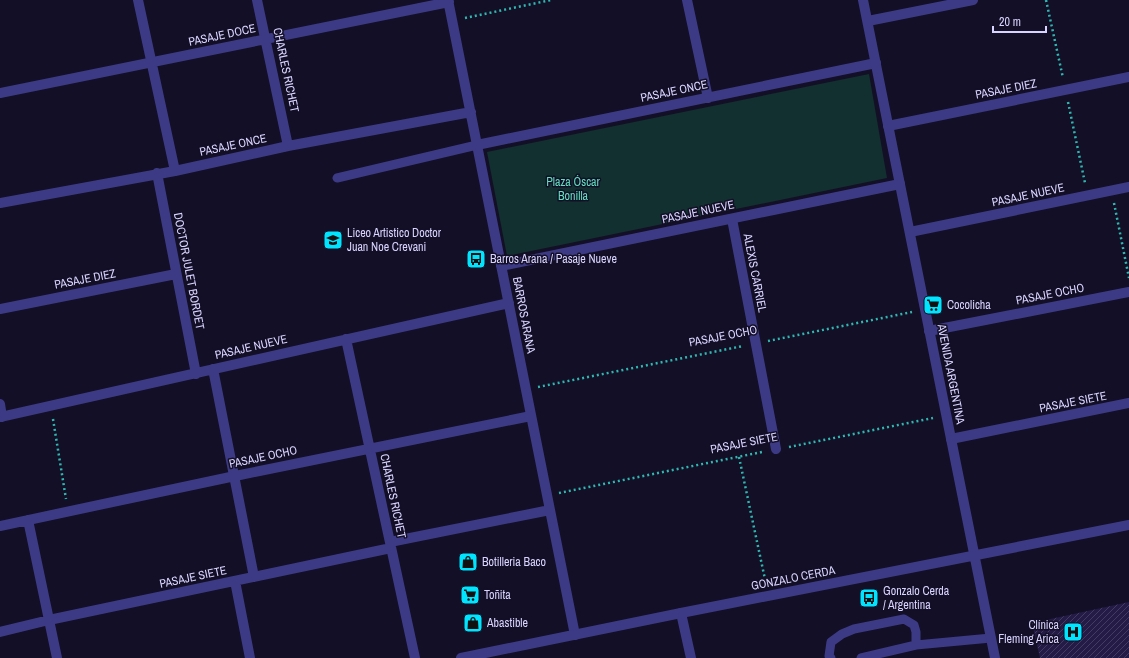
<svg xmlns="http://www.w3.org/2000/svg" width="1129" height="658" font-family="'Archivo Narrow',sans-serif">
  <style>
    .green { fill: #12302f }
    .building { fill: url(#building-hatch) }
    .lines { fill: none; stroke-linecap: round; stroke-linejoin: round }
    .path { stroke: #2fb8b0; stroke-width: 2.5; stroke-dasharray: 2 3; stroke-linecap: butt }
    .service { stroke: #3d3a85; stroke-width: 9 }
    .minor { stroke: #3d3a85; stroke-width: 10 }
    .tertiary { stroke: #3d3a85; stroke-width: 10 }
    .labels { text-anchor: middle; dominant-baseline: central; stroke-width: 3; stroke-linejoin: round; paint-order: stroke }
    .street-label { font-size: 12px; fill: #d9d4ff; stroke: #130f26 }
    .park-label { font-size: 12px; fill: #5fe0c0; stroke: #130f26 }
    .poi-label { font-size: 12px; fill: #d9d4ff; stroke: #130f26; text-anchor: start }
  </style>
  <defs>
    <pattern id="building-hatch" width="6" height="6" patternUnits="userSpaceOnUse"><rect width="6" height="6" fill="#241b47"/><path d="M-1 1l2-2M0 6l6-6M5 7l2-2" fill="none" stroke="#433b63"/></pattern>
  </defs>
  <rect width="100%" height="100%" fill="#130f26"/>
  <path class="green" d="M869,74L887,178L507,256L487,152Z"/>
  <path class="building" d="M1129,602V658H1040L1032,623Z"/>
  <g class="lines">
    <path class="path" d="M1046,0L1063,78
      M465,18L551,0
      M1068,102L1085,183
      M1114,203L1129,278
      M768,341L912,312
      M538,387L743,346
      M53,419L66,499
      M789,447L933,418
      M739,457L766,584
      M559,493L762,452"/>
    <path class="service" d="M337,178L477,145
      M831,658L829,656L831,642L842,634L854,629L904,619L914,625L916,632V645
      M861,658L916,645L991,638"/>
    <path class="minor" d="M138,0L175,171
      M257,0L288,146
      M448,0L575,635
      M687,0L708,98
      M868,21L973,0
      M0,93L449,2
      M888,126L1129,77
      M477,145L876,63
      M157,173L196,374
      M0,203L175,171L288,146L471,112
      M732,219L776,449
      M910,232L1129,187
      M501,266L900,184
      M0,309L176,274
      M929,331L1129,292
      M346,339L415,658
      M213,369L254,577
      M0,404L2,417
      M0,417L509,303
      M951,439L1129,403
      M28,520L57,658
      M0,526L235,476L531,416
      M390,542L550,510
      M235,581L250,658
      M681,613L691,658
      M0,632L49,620L391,548"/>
    <path class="tertiary" d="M863,0L995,658
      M461,658L681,613L1129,525"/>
  </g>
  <defs>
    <g id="school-square" transform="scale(1)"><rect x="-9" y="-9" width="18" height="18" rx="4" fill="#00e5ff" stroke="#130f26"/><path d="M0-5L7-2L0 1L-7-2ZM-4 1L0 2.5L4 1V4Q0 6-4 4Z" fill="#111"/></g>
    <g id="bus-square" transform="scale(1)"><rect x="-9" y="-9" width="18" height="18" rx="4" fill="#00e5ff" stroke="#130f26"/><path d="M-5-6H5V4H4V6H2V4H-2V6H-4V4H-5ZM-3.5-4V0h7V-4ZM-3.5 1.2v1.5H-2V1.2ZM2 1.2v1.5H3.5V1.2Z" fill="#111"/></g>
    <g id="supermarket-square" transform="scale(1)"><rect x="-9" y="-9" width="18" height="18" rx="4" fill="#00e5ff" stroke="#130f26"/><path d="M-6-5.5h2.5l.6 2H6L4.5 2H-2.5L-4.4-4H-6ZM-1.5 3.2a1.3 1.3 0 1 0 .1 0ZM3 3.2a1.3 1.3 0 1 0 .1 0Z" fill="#111"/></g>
    <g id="shop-square" transform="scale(1)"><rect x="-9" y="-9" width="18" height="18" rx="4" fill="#00e5ff" stroke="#130f26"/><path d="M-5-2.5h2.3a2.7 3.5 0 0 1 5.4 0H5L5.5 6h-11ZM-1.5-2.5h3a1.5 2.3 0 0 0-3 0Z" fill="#111"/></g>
    <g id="hospital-square" transform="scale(1)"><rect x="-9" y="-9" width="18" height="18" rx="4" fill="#00e5ff" stroke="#130f26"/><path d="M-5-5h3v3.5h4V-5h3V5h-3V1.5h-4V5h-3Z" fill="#111"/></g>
  </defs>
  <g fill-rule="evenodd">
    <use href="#school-square" x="333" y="240"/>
    <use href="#bus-square" x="476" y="259"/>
    <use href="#supermarket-square" x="933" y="305"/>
    <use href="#shop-square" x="468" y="562"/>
    <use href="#supermarket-square" x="470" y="595"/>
    <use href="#bus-square" x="869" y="598"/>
    <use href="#shop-square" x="473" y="623"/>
    <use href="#hospital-square" x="1073" y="632"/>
  </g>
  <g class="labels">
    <g class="street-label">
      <text transform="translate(222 35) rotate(-12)">PASAJE DOCE</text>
      <text transform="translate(286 70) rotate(78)">CHARLES RICHET</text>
      <text transform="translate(1006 89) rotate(-11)">PASAJE DIEZ</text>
      <text transform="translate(674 91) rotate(-12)">PASAJE ONCE</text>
      <text transform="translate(233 145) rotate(-12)">PASAJE ONCE</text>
      <text transform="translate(1028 195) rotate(-12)">PASAJE NUEVE</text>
      <text transform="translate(698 212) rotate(-12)">PASAJE NUEVE</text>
      <text transform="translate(189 271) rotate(79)">DOCTOR JULET BORDET</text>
      <text transform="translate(755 273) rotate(79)">ALEXIS CARRIEL</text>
      <text transform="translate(85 279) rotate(-11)">PASAJE DIEZ</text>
      <text transform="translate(1050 294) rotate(-11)">PASAJE OCHO</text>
      <text transform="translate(524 315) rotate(79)">BARROS ARANA</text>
      <text transform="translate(723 336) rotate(-11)">PASAJE OCHO</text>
      <text transform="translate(251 347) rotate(-13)">PASAJE NUEVE</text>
      <text transform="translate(951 374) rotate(79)">AVENIDA ARGENTINA</text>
      <text transform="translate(1073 402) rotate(-11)">PASAJE SIETE</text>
      <text transform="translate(744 443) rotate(-11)">PASAJE SIETE</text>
      <text transform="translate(263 457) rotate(-12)">PASAJE OCHO</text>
      <text transform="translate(393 496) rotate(78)">CHARLES RICHET</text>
      <text transform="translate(193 577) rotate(-12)">PASAJE SIETE</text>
      <text transform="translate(793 578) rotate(-11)">GONZALO CERDA</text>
    </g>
    <g class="park-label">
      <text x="573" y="182">Plaza Óscar<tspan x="573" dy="14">Bonilla</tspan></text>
    </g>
    <g class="poi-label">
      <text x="347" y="233">Liceo Artistico Doctor<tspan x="347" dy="14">Juan Noe Crevani</tspan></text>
      <text x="490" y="259">Barros Arana / Pasaje Nueve</text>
      <text x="947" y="305">Cocolicha</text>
      <text x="482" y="562">Botilleria Baco</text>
      <text x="883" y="591">Gonzalo Cerda<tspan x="883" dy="14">/ Argentina</tspan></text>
      <text x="484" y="595">Toñita</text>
      <text x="487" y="623">Abastible</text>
      <text x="1059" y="625" text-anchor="end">Clínica<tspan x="1059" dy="14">Fleming Arica</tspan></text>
    </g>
  </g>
  <path d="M993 26v6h53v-6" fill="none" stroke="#d9d4ff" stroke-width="2"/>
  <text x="999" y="26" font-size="12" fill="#d9d4ff" stroke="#130f26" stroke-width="3" paint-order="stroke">20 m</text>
</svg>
